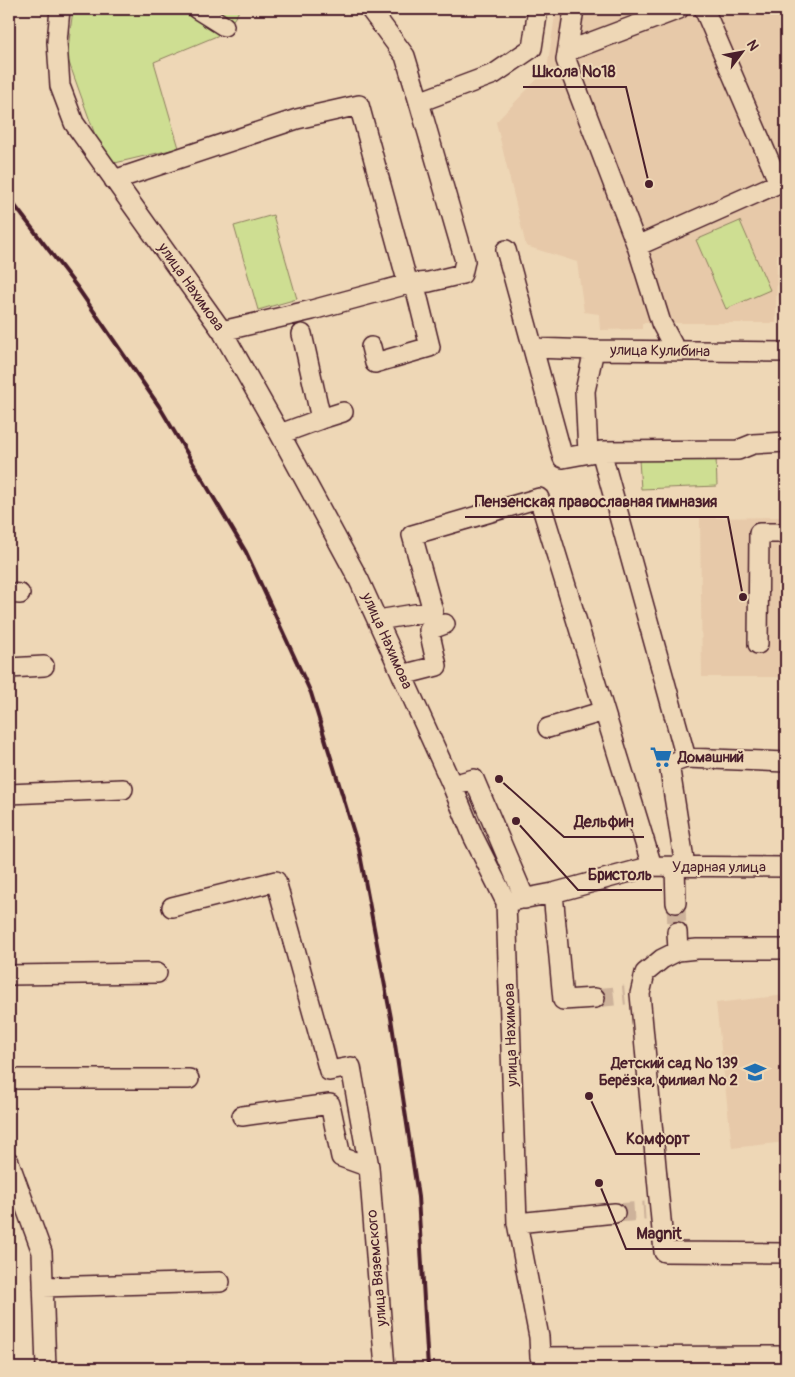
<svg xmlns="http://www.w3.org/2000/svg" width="795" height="1377" font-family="Pangolin,sans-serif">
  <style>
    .built { fill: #e7c9a9 }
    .green { fill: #cede92; stroke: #8c7e5e }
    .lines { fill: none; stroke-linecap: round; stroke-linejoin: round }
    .minor-tunnel { stroke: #cdb29a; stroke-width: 19; stroke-dasharray: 19 9; stroke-linecap: butt }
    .minor-casing { stroke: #4a1f2b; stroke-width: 22 }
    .minor { stroke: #eed7b6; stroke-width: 19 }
    .rail { stroke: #4a1f2b; stroke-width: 4 }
    .labels { text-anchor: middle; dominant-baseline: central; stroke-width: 4; stroke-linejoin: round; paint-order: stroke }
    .street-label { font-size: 15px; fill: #4a1f2b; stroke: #eed7b6 }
    .poi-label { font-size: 15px; font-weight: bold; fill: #4a1f2b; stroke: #eed7b6; text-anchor: start }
    .leader { fill: none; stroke: #4a1f2b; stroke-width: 2 }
    .callout-dot { fill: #4a1f2b; stroke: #eed7b6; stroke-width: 2 }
    .callout-label { font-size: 16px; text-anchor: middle; font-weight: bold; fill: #4a1f2b; stroke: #eed7b6; stroke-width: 4; stroke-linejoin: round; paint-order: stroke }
  </style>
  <rect width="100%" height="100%" fill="#eed7b6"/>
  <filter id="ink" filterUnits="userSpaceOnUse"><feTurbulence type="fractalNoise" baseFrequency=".02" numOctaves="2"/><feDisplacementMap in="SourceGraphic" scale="10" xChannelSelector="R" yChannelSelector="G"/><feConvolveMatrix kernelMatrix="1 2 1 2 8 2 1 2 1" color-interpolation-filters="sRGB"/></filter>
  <g filter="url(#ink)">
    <path class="built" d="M556,9H786V248L777,254L776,323H642V329L600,330L599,314L584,312L577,262L526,246L496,122L547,69Z
      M786,517V677H702L700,518Z
      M786,995V1142L732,1148L716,1003Z"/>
    <path class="green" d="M73,9H238V13L224,33L154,62L179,148L115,163L98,143L67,57Z
      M273,215L297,299L258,310L234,226Z
      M740,221L770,290L726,309L696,240Z
      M716,457L717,486L641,489L639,460Z"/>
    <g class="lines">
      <path class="minor-tunnel" d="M676,903L677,932
        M595,998L625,995
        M615,1213L645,1211"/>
      <g class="minor-casing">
        <path id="minor" d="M60,9L57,42L60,86L74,123L222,331L280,434L359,580L452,785L473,836L506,902L517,1223L539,1337L540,1357L786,1356
          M197,9L224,26
          M370,9L405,56L419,102
          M574,9L566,60L637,246L661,323L676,351
          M568,51L679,9
          M114,180L297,119L359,105L408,284L312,310L222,331
          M637,246L779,183L704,9
          M506,250L563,458L601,451L686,758L669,764L685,866
          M408,284L429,282L462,274L465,261L419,102L494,74L532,48L538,9
          M371,347L375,363L430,347L414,282
          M533,348L594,350L786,352
          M321,419L343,412
          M280,434L321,419L302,334
          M601,451L738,450L753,444L786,442
          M588,453L585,391L594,350
          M9,593L20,594
          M378,620L433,611L412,535L539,498L652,866
          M758,644L759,533H786
          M9,668L44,666
          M402,675L437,666L429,630L445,624
          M548,728L604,711
          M686,758L786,762
          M452,785L474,779L525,899
          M9,794L123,789
          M675,866L676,903
          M553,893L563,1000L595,998
          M506,902L553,893L652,866L786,867
          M172,907L276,881L329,1071L351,1067L369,1167L385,1368
          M677,932L678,951
          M786,949H697L678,951L662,959L645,973L640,994L664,1252L786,1253
          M9,975L157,973
          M9,1079H189
          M242,1116L330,1104L341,1157L369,1167
          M9,1162L42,1252L46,1368
          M517,1223L615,1213
          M43,1287L220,1282"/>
      </g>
      <use href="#minor" class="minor"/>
      <path class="rail" d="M9,198L77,287L159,406L246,552L311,693L359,849L391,1018L418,1197L428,1368"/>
    </g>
  </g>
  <defs>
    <g id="supermarket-bare" transform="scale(1.725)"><path d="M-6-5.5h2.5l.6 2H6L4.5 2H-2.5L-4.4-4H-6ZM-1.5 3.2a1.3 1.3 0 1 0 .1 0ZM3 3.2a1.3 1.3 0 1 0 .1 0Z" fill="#1f6fb2" stroke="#eed7b6" stroke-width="2.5" paint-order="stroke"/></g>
    <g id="school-bare" transform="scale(1.725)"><path d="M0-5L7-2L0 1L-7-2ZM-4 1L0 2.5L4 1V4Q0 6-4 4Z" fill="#1f6fb2" stroke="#eed7b6" stroke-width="2.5" paint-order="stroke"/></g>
  </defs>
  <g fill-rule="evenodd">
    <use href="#supermarket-bare" x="661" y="757"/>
    <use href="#school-bare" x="755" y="1072"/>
  </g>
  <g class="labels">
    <g class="street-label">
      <text transform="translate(191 287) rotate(55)">улица Нахимова</text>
      <text transform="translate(660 351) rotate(1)">улица Кулибина</text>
      <text transform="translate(387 641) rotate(66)">улица Нахимова</text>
      <text x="719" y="867">Ударная улица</text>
      <text transform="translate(511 1035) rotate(-92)">улица Нахимова</text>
      <text transform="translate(377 1268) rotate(-95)">улица Вяземского</text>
    </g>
    <g class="poi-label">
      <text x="678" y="757">Домашний</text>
      <text x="738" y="1063" text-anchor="end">Детский сад № 139<tspan x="738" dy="17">Берёзка, филиал № 2</tspan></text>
    </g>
  </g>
  <path class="leader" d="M649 184L626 87H523M743 597L728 517H465M499 779L564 837H644M516 821L578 890H662M589 1096L616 1154H700M599 1183L626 1249H691"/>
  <g class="callout-dot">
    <circle cx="649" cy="184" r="5"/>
    <circle cx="743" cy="597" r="5"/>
    <circle cx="499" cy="779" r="5"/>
    <circle cx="516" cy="821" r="5"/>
    <circle cx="589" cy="1096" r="5"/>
    <circle cx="599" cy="1183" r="5"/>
  </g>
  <g class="callout-label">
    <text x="574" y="77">Школа №18</text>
    <text x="596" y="507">Пензенская православная гимназия</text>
    <text x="604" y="827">Дельфин</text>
    <text x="620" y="880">Бристоль</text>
    <text x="658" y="1144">Комфорт</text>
    <text x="659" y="1239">Magnit</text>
  </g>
  <rect width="795" height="1377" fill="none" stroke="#eed7b6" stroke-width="30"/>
  <rect x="15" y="15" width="765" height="1347" fill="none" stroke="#4a1f2b" stroke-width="2" filter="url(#ink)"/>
  <g transform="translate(742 52) rotate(58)" stroke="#eed7b6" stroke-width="4" paint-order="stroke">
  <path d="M0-4L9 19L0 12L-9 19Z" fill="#4a1f2b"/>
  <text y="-8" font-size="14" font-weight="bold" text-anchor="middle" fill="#4a1f2b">N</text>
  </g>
</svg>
